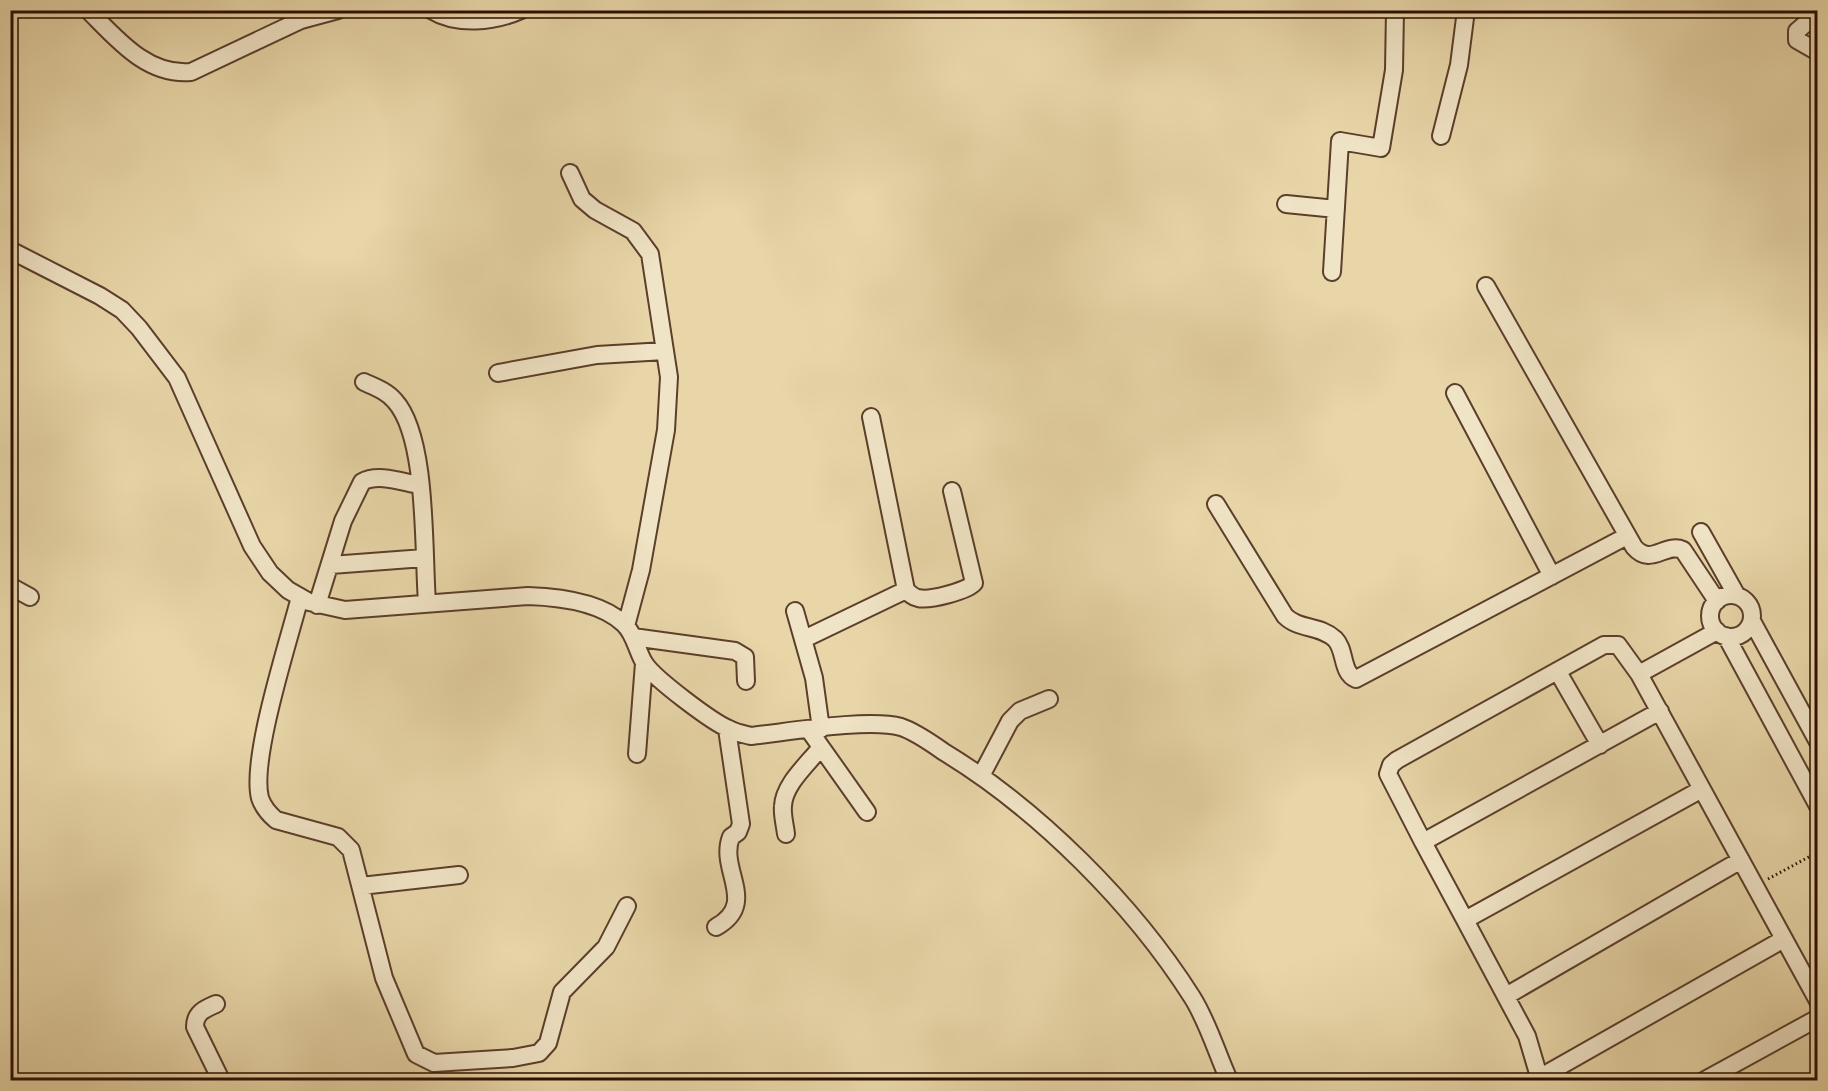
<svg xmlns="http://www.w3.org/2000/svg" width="1828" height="1091" font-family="'Libre Bodoni',serif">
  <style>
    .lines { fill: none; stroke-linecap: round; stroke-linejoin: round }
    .minor-casing { stroke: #5b3e2b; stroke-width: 20 }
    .path { stroke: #2c0c01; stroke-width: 3; stroke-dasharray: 1.5 3; stroke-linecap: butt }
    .minor { stroke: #f0e4c6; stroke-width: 16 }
  </style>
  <rect width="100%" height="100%" fill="#e8d6a8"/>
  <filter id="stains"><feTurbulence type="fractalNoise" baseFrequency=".00333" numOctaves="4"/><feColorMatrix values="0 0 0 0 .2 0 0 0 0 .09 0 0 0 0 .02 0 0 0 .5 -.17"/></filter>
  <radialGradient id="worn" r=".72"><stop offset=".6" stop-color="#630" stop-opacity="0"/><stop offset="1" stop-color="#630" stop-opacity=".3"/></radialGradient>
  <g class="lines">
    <g class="minor-casing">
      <path id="minor" d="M88,10C117,39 147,76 191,72L301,20L338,10
        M431,10C457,26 494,22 521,10
        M1818,13L1797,31V40L1818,52
        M1441,136L1459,65L1466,10
        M570,173L582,199L595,210L633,231L650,254L669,377L666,430L641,570L626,626
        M1286,204L1336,209
        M10,250L100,296L122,310L139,328L177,378L252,546L270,573L288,590L309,602L345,610L528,596C558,597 601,602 624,624C635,634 637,652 645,664C655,679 712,722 729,729C736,733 743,734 751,736C788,732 868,718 901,727C916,732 931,743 944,752C1038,809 1133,904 1192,997C1208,1022 1217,1054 1229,1080
        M1332,272L1340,141L1381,148L1394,70L1395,10
        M1486,286L1634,547C1651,567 1665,542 1683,550L1717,601
        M498,373L597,355L665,351
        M364,382C375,387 387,391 395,401C428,438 423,551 427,602
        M1455,393L1552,576
        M1216,504L1285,616C1299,630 1320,625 1335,639C1346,650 1341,673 1356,679L1627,536
        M1701,532L1737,596
        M331,565L424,558
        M10,586L30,597
        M906,590C910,594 913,597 918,598C929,601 967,591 974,583L952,491
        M1710 616a21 21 0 1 1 42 0a21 21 0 1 1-42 0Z
        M300,597C289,640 250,759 260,798C263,807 269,814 276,820L338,837L351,850L384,978L416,1054L434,1063L513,1058L539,1053L548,1043L562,992L606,947L627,906
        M317,605L343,521L362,482C378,473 402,482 419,485
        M795,611L814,678L821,729
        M1752,621L1818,742
        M1726,636L1818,806
        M633,637L735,651L745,657L746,681
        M804,639L906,590L871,417
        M1558,672L1600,745
        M1639,674L1717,631
        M1660,711L1423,842L1388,774L1391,765L1397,760L1604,645H1618L1639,674L1818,1001
        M809,730L867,812
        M637,754L644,663
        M981,776L1010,721L1020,711L1049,699
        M786,834C785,825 782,815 783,806C784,784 808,764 821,747
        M1423,842L1465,920
        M361,886L459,875
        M716,927C759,903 718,870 731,837L738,832L741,824L727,729
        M1506,996L1741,860
        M216,1004C204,1009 195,1013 195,1027L221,1080
        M1539,1078L1784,939
        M1540,1080L1527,1036L1465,920L1702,789
        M1705,1080L1818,1018"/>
    </g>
    <path class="path" d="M1768,879L1818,852"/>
    <use href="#minor" class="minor"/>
  </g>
  <rect width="1828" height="1091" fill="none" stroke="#e8d6a8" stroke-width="36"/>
  <rect x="12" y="12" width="1804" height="1067" fill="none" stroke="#2c0c01" stroke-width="3"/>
  <rect x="18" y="18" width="1792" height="1055" fill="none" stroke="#2c0c01" stroke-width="1.5"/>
  <rect width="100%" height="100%" filter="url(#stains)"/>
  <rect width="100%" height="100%" fill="url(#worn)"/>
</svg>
